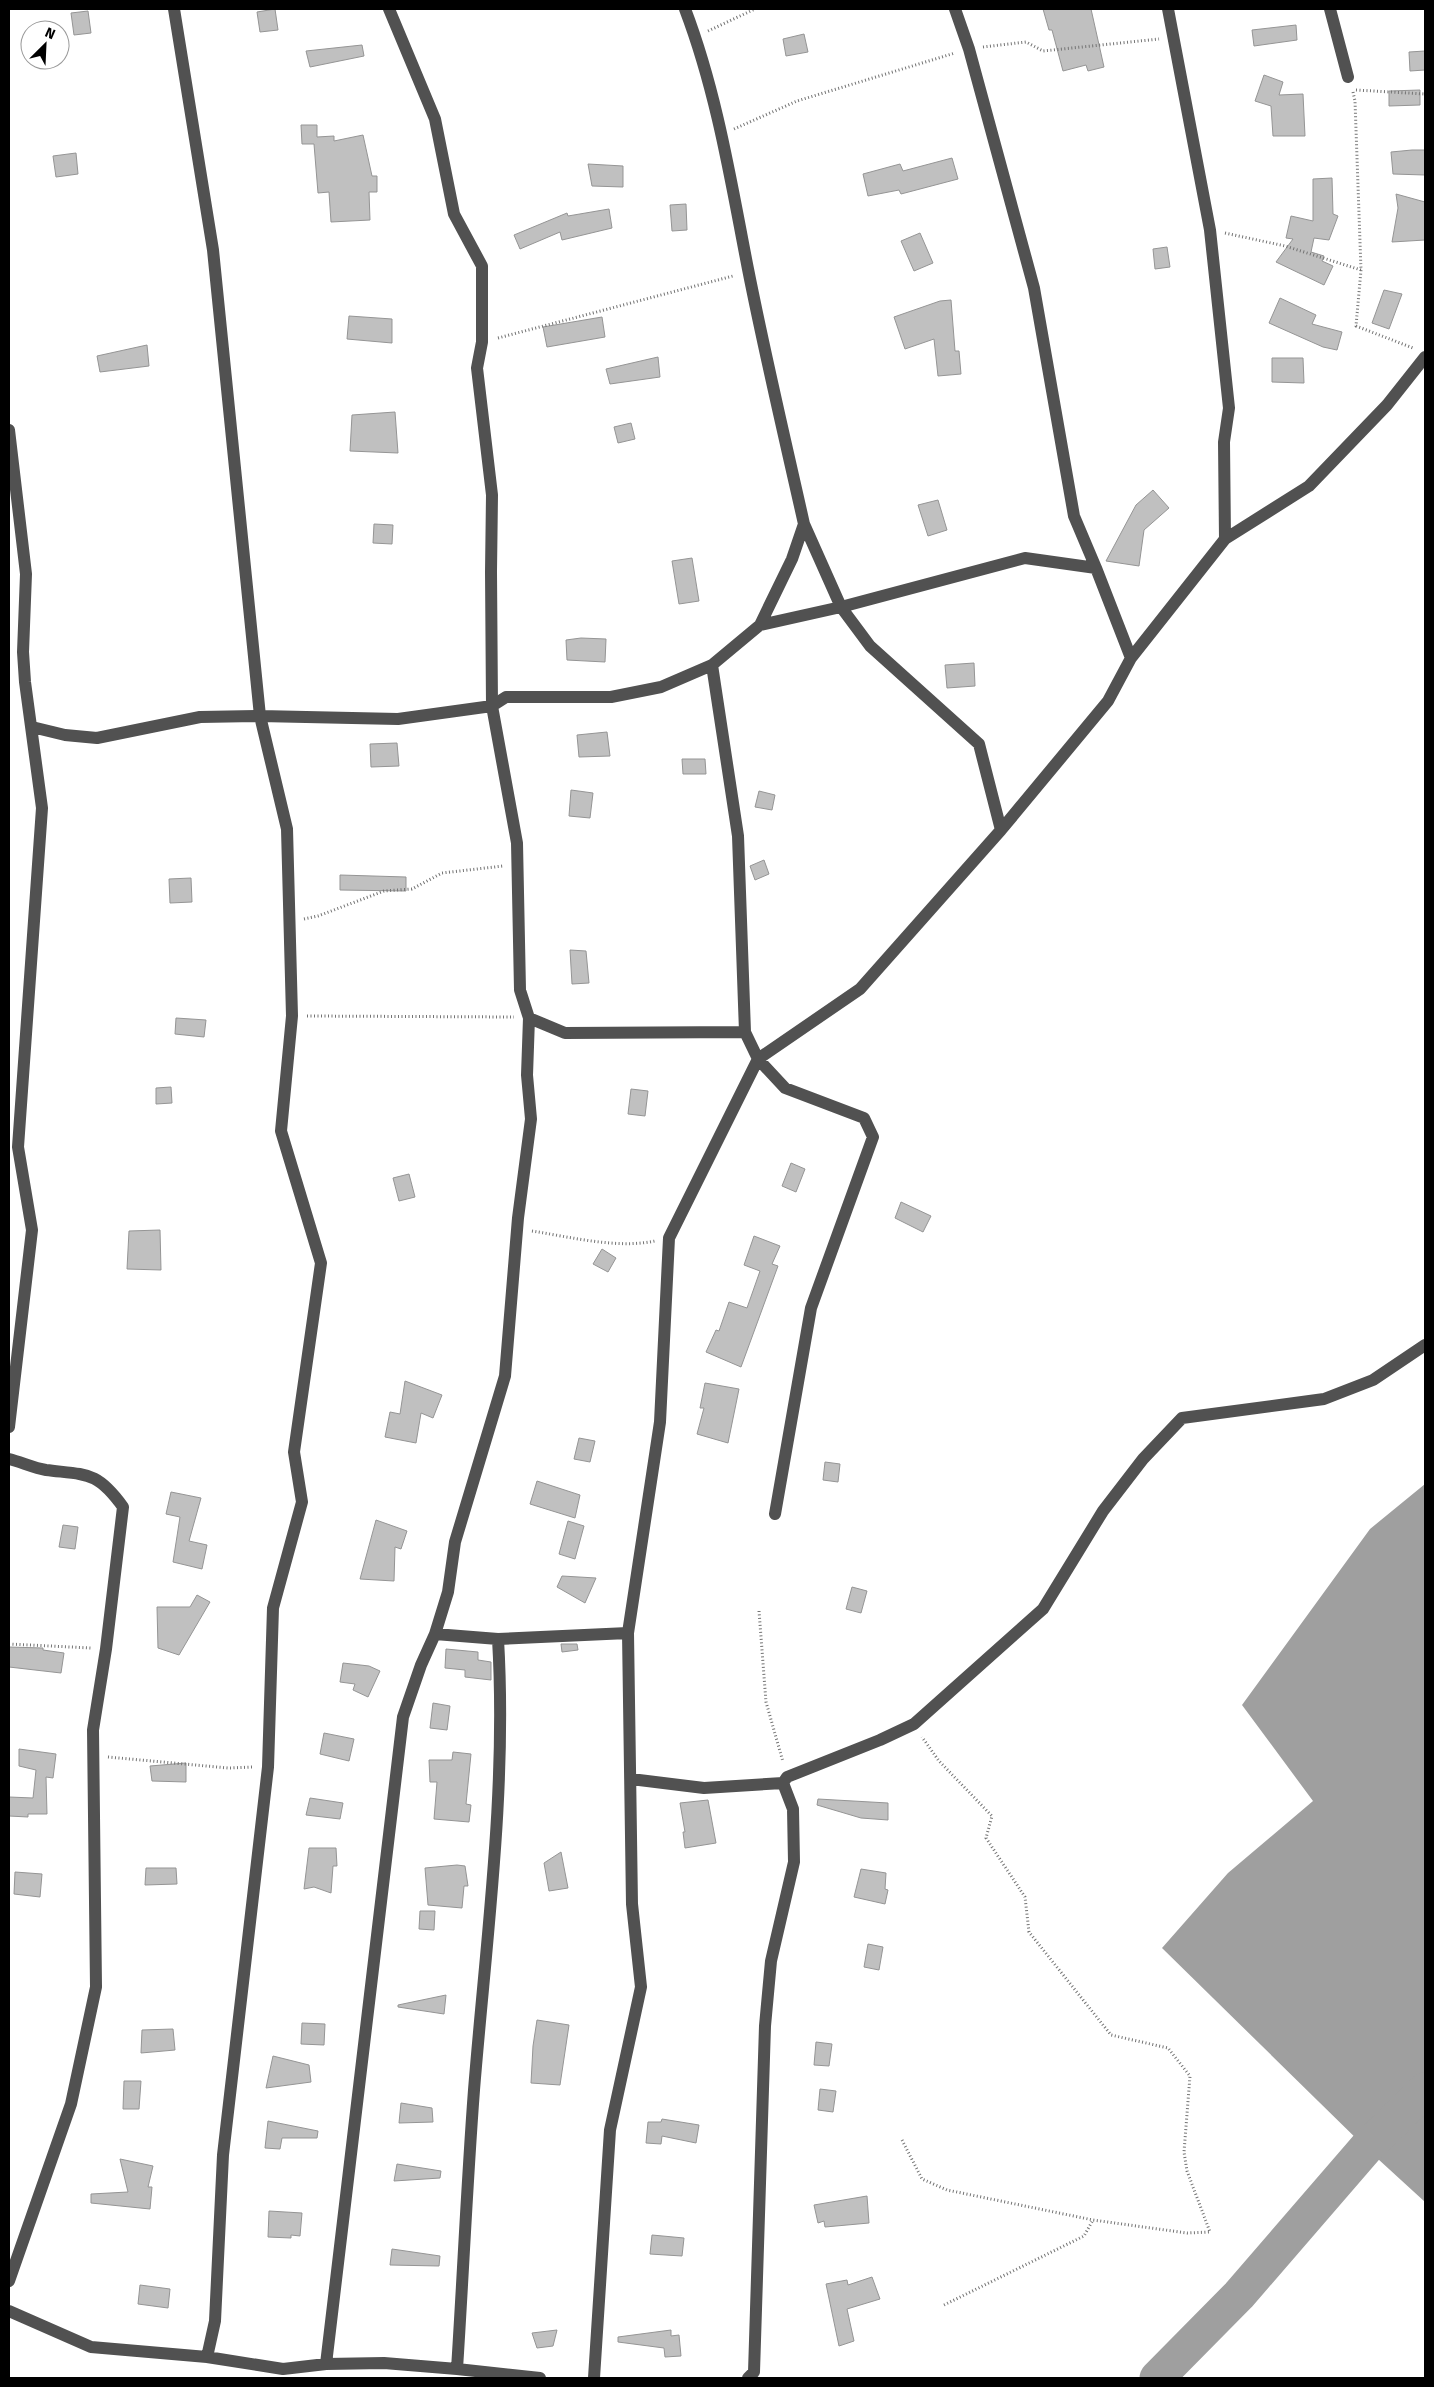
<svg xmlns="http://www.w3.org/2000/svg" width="1434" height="2387" font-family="'Fira Sans',sans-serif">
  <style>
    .water { fill: #9f9f9f }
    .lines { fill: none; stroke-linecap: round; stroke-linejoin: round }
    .river { stroke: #9f9f9f; stroke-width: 35 }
    .building { fill: #c0c0c0; stroke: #959595 }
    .path { stroke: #737373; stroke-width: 3; stroke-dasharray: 1 2.5; stroke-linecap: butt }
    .minor { stroke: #515151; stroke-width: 12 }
  </style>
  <rect width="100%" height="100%" fill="#fff"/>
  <path class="water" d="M1425,1484V2202L1366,2148L1162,1948L1228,1873L1313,1801L1242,1705L1370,1529Z"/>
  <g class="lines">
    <path class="river" d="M1157,2378L1239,2295L1366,2148L1425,2090"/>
  </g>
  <path class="building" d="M275,9L278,30L260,32L257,12Z
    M1043,9H1091L1104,67L1088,71L1086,65L1063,71L1052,30H1049Z
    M88,11L91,33L74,35L71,13Z
    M1296,25L1297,40L1254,46L1252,30Z
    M804,34L808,52L786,56L783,39Z
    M362,45L364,56L310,67L306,51Z
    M1425,51V70L1410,71L1409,52Z
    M1264,75L1283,82L1279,95L1303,94L1305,136H1273L1271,106L1255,101Z
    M1420,90V105L1389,106V91Z
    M301,125H317V137L334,136V141L363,135L372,176H377V192H369L370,220L331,222L329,192L318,193L314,144H302Z
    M1412,150H1425V175L1393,174L1391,152Z
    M76,153L78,174L56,177L53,156Z
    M952,158L958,179L901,194L899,190L868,196L863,174L900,164L903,171Z
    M588,164L623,166V187L592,186Z
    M1332,178L1333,214L1338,216L1329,240L1314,238L1311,252L1324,256L1322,261L1333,266L1324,285L1276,262L1293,239L1286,238L1291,216L1313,221V179Z
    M1396,194L1425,202V240L1392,242L1398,208Z
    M686,204L687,230L672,231L670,205Z
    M609,209L612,228L562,240L560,232L520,249L514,235L567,213L568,216Z
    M920,233L933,263L914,271L901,241Z
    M1167,247L1170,267L1155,269L1153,249Z
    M1384,290L1402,294L1389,329L1372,323Z
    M1280,298L1316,315L1312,324L1342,332L1337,350L1323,347L1269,323Z
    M951,300L955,351H959L961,374L938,376L934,339L905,349L894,317L940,301Z
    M349,316L392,319V343L347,339Z
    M602,317L605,337L547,347L543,327Z
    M147,345L149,366L100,372L97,356Z
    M658,357L660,377L610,384L606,369Z
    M1272,358H1303L1304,383L1272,382Z
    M395,412L398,453L350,451L352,415Z
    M631,423L635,439L618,443L614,427Z
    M1153,490L1169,508L1144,530L1139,566L1106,561L1136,505Z
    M938,500L947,530L928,536L918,505Z
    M374,524L393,525L392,544L373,543Z
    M692,558L699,601L679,604L672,561Z
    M581,638L606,639L605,662L567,660L566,640Z
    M974,663L975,686L947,688L945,665Z
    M607,732L610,756L579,757L577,735Z
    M397,743L399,766L371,767L370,744Z
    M682,759H705L706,774H683Z
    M571,790L593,793L590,818L569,816Z
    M759,791L775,795L772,810L755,807Z
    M764,860L769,874L755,880L750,866Z
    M340,875L406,877V891L340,890Z
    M191,878L192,902L170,903L169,879Z
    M570,950L586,951L589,983L572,984Z
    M176,1018L206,1020L204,1037L175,1034Z
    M171,1087L172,1103L156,1104V1088Z
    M631,1089L648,1091L645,1116L628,1114Z
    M791,1163L805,1169L796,1192L782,1186Z
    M409,1174L415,1197L399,1201L393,1178Z
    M901,1202L931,1216L923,1232L895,1218Z
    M160,1230L161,1270L127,1269L129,1231Z
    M754,1236L780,1246L772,1264L778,1266L741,1367L706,1352L716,1330L719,1331L729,1302L747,1308L760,1271L744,1265Z
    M602,1249L616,1258L608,1272L593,1264Z
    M405,1381L442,1395L433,1418L421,1413L416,1443L385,1437L390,1412L400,1414Z
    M705,1383L739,1389L728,1443L697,1434L704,1408H700Z
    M579,1438L595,1441L590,1462L574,1459Z
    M825,1462L840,1464L838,1482L823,1480Z
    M537,1481L580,1495L575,1518L530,1504Z
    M171,1492L201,1498L189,1541L207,1545L202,1569L173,1562L180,1517L166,1514Z
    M376,1520L407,1531L401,1549L395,1547L394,1581L360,1579Z
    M568,1521L584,1526L575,1559L559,1554Z
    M63,1525L78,1527L75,1549L59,1547Z
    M562,1576L596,1578L585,1603L557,1587Z
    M852,1587L867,1591L861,1613L846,1609Z
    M197,1595L210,1602L179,1655L158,1648L157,1607H190Z
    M561,1644H577L578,1650L562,1652Z
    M9,1647L43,1648V1650L64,1653L61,1673L9,1667Z
    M446,1649L478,1652V1660L491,1662V1680L465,1677V1670L445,1668Z
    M343,1663L369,1666L380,1671L368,1697L353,1690L355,1684L340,1682Z
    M433,1703L450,1706L447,1730L430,1728Z
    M324,1733L354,1739L349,1761L320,1754Z
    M19,1749L56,1754L53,1778L46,1777L47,1814H28V1817L9,1816V1797L33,1798L36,1770L19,1766Z
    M453,1752L471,1754L466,1804L471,1805L469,1822L434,1819L437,1782H430L429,1760H452Z
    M186,1763V1782L152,1781L150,1766Z
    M310,1798L343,1803L340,1819L306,1815Z
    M818,1799L888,1803V1820L861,1818L817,1805Z
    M708,1800L716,1843L685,1848L683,1832H685L680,1803Z
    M309,1848H336L337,1866H333L331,1893L314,1887L304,1889Z
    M561,1852L568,1888L549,1891L544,1863Z
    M457,1865L465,1866L468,1886H464L462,1908L428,1905L425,1868Z
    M146,1868H176L177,1884L145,1885Z
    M861,1869L886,1873L885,1889L888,1890L885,1904L854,1897Z
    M15,1872L42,1874L40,1897L14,1894Z
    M420,1911H435L434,1930L419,1929Z
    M868,1944L883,1947L879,1970L864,1967Z
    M446,1995L444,2014L398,2007V2005Z
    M537,2020L569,2025L560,2085L531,2083L533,2046Z
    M302,2023L325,2024L324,2045L301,2044Z
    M173,2029L175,2050L141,2053L142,2030Z
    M816,2042L832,2044L829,2066L814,2065Z
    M273,2056L309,2065L311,2082L266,2088Z
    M124,2081H141L139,2109H123Z
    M820,2089L836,2091L833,2112L818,2110Z
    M401,2103L432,2108L433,2122L399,2123Z
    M662,2119L699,2125L696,2143L662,2136L661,2144L646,2143L648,2122H661Z
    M268,2121L318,2131L317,2138H282L280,2149L265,2148Z
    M120,2159L153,2166L148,2187H152L150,2209L91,2203V2194L128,2192Z
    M397,2164L441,2171L440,2178L394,2181Z
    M867,2196L869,2223L825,2227L824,2221L818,2223L814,2205Z
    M269,2211L302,2213L300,2236L291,2235V2238L268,2237Z
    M652,2235L684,2238L682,2256L650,2254Z
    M392,2249L440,2256L439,2266L390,2265Z
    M872,2277L880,2299L847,2309L854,2341L839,2346L826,2284L847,2280L848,2285Z
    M140,2285L170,2289L168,2308L138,2304Z
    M557,2330L553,2346L537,2348L532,2333Z
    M671,2330V2336L679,2335L681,2356L665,2357L664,2348L618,2342V2337Z"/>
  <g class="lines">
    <path class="path" d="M708,31L755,9
      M983,47L1026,42L1043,51L1159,39
      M1356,90L1425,94
      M1353,92L1355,101L1361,270L1356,326L1413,348
      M734,129L797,101L955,53
      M1225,233L1285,246L1361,270
      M498,338L733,276
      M304,919L318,916L384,891L412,889L442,873L503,866
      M307,1016L514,1017
      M532,1231C571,1237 616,1249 655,1241
      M759,1611L766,1702L783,1762
      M9,1644L91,1648
      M108,1757L228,1768L254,1767
      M902,2140L922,2179L947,2190L1093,2220L1187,2233L1210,2232L1187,2171L1184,2152L1190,2076L1168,2048L1111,2035L1029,1932L1025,1897L986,1838L992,1816L939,1761L922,1737
      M944,2305L1084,2236L1093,2220"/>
    <path class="minor" d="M174,9L213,250L260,716L287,829L292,1016L281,1131L321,1263L294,1452L302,1502L273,1608L268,1767L223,2155L215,2321L207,2357
      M389,9L435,119L454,214L482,266V342L477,368L492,495L491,572L492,706L517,843L520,990L529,1018L565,1033L745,1032
      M685,9C717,93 731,182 748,269C765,355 785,439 804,524L792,559L760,625L712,665L738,836L745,1032L758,1059L785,1088L864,1118L873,1137L811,1308L775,1514
      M1168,9L1210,230L1229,408L1224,442L1225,539
      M1330,9L1348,77
      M9,430L26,574L23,652L25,682L42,808L18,1147L32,1230L9,1427
      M804,524L841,607L1025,558L1096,568L1074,516L1034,288L969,49L955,9
      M1096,568L1131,658
      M760,625L841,607L870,646L979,744L1001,830
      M32,727L65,735L97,738L200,717L260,716L398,719L492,706L506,697H611L661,687L712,665
      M9,1459C21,1462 34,1468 46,1470C87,1475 97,1471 123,1507L106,1649L93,1730L96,1987L71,2104L9,2281
      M435,1634L448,1592L455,1542L505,1376L518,1218L531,1119L527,1075L529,1018
      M498,1639C507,1790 486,1940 474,2090C467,2183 463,2276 457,2369L540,2378
      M631,1779L704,1788L783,1783L793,1809L794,1862L771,1961L765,2026L754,2372L748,2378
      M783,1783L787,1777L880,1740L914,1724L1043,1609L1103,1511L1143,1459L1182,1418L1324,1399L1373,1380L1425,1345
      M9,2311L91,2347L207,2357L283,2369L326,2364
      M457,2369L384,2363L326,2364L403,1717L421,1665L435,1634L498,1639L628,1633
      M594,2378L610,2130L641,1987L632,1904L628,1633L660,1422L669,1238L758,1059L860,989L1001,830L1108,701L1131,658L1225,539L1309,486L1387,405L1425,357"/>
  </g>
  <rect width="1434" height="2387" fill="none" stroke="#000000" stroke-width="20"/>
  <g transform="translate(45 45) rotate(24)"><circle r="24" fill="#ffffff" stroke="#999999"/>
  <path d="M0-4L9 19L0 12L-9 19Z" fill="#000000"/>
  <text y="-8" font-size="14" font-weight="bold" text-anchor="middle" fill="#000000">N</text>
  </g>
</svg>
